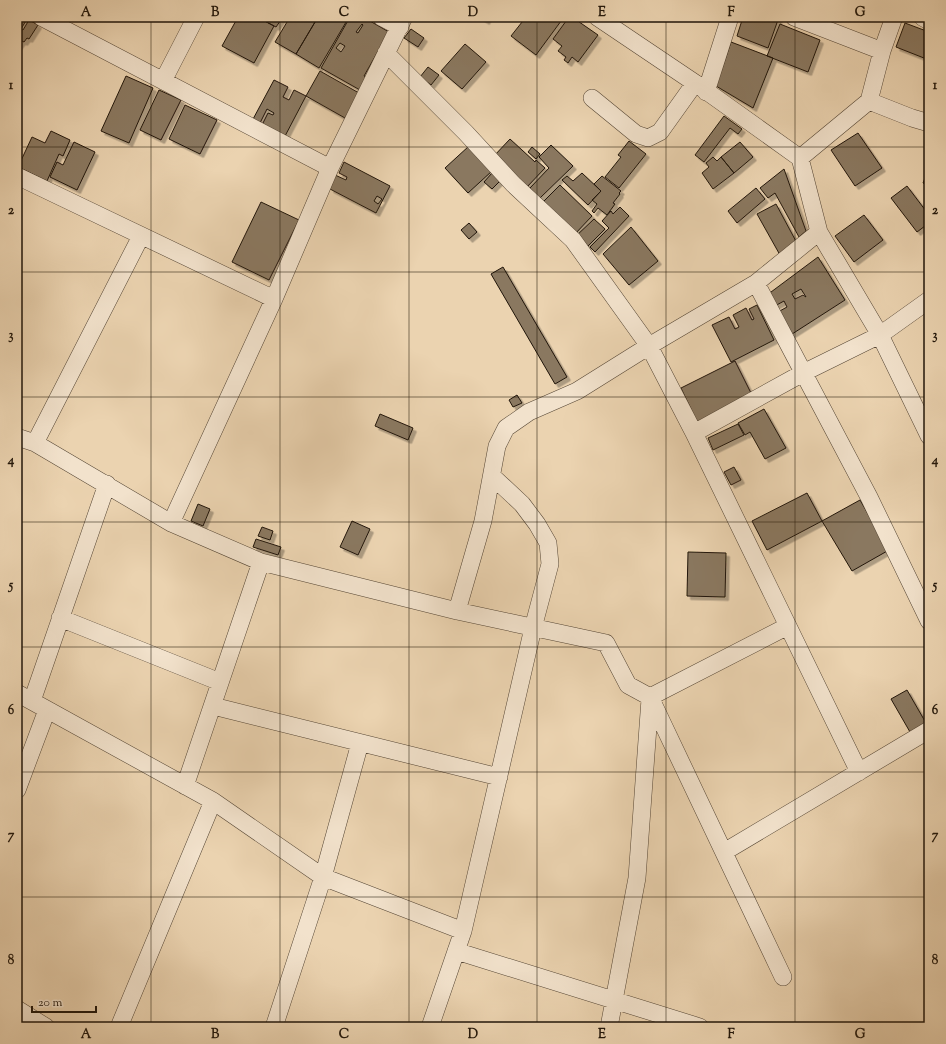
<svg xmlns="http://www.w3.org/2000/svg" width="946" height="1044" font-family="'Sorts Mill Goudy',serif">
  <style>
    .building { fill: #8a7860; stroke: #21160a; fill-rule: evenodd; filter: url(#shadow) }
    .lines { fill: none; stroke-linecap: round; stroke-linejoin: round }
    .street-casing { stroke: #544534; stroke-width: 18 }
    .street { stroke: #f2e2cc; stroke-width: 17 }
    .grid { fill: none; stroke: #21160a; stroke-width: 1; stroke-opacity: 0.55 }
    .neatline { fill: none; stroke: #21160a; stroke-width: 1.5 }
    .grid-label { font-size: 13px; text-anchor: middle; font-weight: bold; fill: #21160a }
  </style>
  <defs>
    <filter id="shadow"><feDropShadow dx="3.5" dy="3.5" stdDeviation="0" flood-color="#0004"/></filter>
  </defs>
  <rect width="100%" height="100%" fill="#ebd3b0"/>
  <filter id="stains"><feTurbulence type="fractalNoise" baseFrequency=".005" numOctaves="4"/><feColorMatrix values="0 0 0 0 .2 0 0 0 0 .09 0 0 0 0 .02 0 0 0 .5 -.17"/></filter>
  <radialGradient id="worn" r=".72"><stop offset=".6" stop-color="#630" stop-opacity="0"/><stop offset="1" stop-color="#630" stop-opacity=".3"/></radialGradient>
  <path class="building" d="M17,17L27,19L21,29L23,30L29,20L38,25L29,39L27,38L24,42L22,41L17,48Z
    M238,17H257L274,26L254,63L222,46Z
    M257,17H283L276,27Z
    M290,17H318L296,54L275,42Z
    M318,17H349L319,68L296,54Z
    M350,17H363L389,32L364,76L367,78L360,90L321,68ZM362,24L363,25L358,33L356,32ZM340,43L345,46L341,52L336,48Z
    M479,17H488L486,21Z
    M526,17H564L536,55L511,36Z
    M569,17H572L598,35L578,62L572,57L568,63L564,60L566,57L558,51L562,46L553,39Z
    M743,17H779L768,48L737,36Z
    M905,23L929,32V60L896,47Z
    M780,24L820,40L808,72L767,56Z
    M411,29L424,38L418,47L404,38Z
    M731,42L773,58L753,108L716,86Z
    M465,44L486,62L462,89L441,71Z
    M428,67L439,75L431,85L420,77Z
    M320,71L359,93L345,118L306,96Z
    M126,76L153,88L129,143L101,131Z
    M274,80L288,87L283,97L289,100L294,90L306,96L284,138L260,129L268,113L273,115L274,113L267,109L259,125L252,121Z
    M159,90L181,100L161,140L140,130Z
    M185,105L217,120L200,154L169,139Z
    M724,116L742,129L738,134L730,128L704,162L695,155Z
    M51,131L70,140L63,156L59,154L47,181L18,167L32,137L45,143Z
    M858,133L882,168L855,186L831,150Z
    M510,139L535,162L536,160L545,168L526,188L493,157Z
    M629,141L646,154L619,188L605,177L621,157L618,155Z
    M74,142L95,152L77,190L50,177L57,162L63,165Z
    M740,142L753,157L734,173L721,157Z
    M551,145L573,166L540,198L530,188L549,168L539,157Z
    M469,146L492,171L468,193L445,168Z
    M532,147L540,154L536,159L528,152Z
    M713,157L717,161L721,157L734,173L713,189L702,173L709,167L706,163Z
    M344,162L390,186L376,213L330,189L335,175L346,180L347,177L339,173ZM377,196L382,199L378,204L374,201Z
    M929,168V186L923,183Z
    M784,169L806,231L799,237L775,193L768,198L760,188Z
    M492,173L500,181L492,189L484,182Z
    M582,173L601,191L588,205L562,180L567,176L573,181Z
    M602,176L621,191L619,193L620,194L613,203L615,204L607,215L598,208L594,213L592,211L597,204L592,200L601,191L594,184Z
    M560,185L592,216L574,235L541,204Z
    M907,186L929,215V223L917,232L891,198Z
    M756,188L765,199L737,223L728,211Z
    M261,202L299,220L269,280L232,262Z
    M776,204L798,245L780,255L757,214Z
    M620,207L629,216L595,252L590,247L609,228L602,221L611,211L613,214Z
    M864,215L883,240L854,262L835,236Z
    M594,219L605,229L586,248L575,237Z
    M469,223L477,232L469,239L461,230Z
    M631,227L658,261L629,285L603,254Z
    M818,257L845,300L789,336L776,313L787,307L784,301L773,307L767,295ZM801,289L806,297L803,295L795,299L792,294Z
    M503,267L567,377L555,384L491,274Z
    M757,305L774,340L731,362L712,325L729,317L735,329L739,327L733,315L746,308L752,320L754,319L749,309Z
    M735,361L752,395L697,422L681,388Z
    M517,395L522,403L513,407L509,400Z
    M764,409L786,448L765,459L750,432L745,435L738,423Z
    M380,414L413,428L408,440L375,426Z
    M738,424L744,435L713,450L708,438Z
    M734,467L741,480L731,485L724,472Z
    M807,493L822,521L767,550L752,521Z
    M860,500L889,550L852,571L822,521Z
    M198,504L210,509L203,526L191,521Z
    M352,521L370,529L358,555L340,547Z
    M262,527L273,531L270,540L258,536Z
    M256,539L281,547L278,555L253,547Z
    M688,552L726,553L725,597L687,596Z
    M907,690L926,723L910,732L891,699Z"/>
  <g class="lines">
    <g class="street-casing">
      <path id="street" d="M41,17L330,168
        M381,17L400,27
        M597,17L695,83L800,158L819,232L880,335L929,436
        M794,17L882,51
        M922,17L929,21
        M386,53L466,133L513,184L573,240L649,346L694,433L859,772
        M163,81L196,17
        M706,92L730,17
        M592,98L636,134L648,138L660,132L695,83
        M869,101L912,118L929,123
        M800,158L869,101L882,51L894,17
        M17,176L274,299
        M756,283L869,497L929,621
        M694,433L803,373L880,335L929,300
        M17,437L35,443L171,523L261,562L457,611L606,643L628,685L650,697L783,977
        M35,443L141,236
        M171,523L274,299L330,168L404,17
        M457,611L483,521L497,446L506,428L529,412L577,391L649,346L756,283L819,232
        M60,618L220,682
        M17,693L213,801L323,877L463,931
        M650,697L788,626
        M32,701L107,484
        M213,706L499,777
        M185,786L261,562
        M17,790L47,710
        M724,852L929,730
        M456,951L700,1027
        M17,1009L46,1027
        M119,1027L213,801
        M274,1027L323,877L360,743
        M430,1027L463,931L533,628L550,564L548,543L537,524L522,504L492,476
        M609,1027L637,878L650,699"/>
    </g>
    <use href="#street" class="street"/>
  </g>
  <path class="grid" d="M151,17V1027M280,17V1027M409,17V1027M537,17V1027M666,17V1027M795,17V1027M17,147H929M17,272H929M17,397H929M17,522H929M17,647H929M17,772H929M17,897H929"/>
  <rect width="946" height="1044" fill="none" stroke="#ebd3b0" stroke-width="44"/>
  <path d="M32 1006v6h64v-6" fill="none" stroke="#21160a" stroke-width="2"/>
  <text x="38" y="1006" font-size="12" fill="#21160a" stroke="#f2e2cc" stroke-width="3" paint-order="stroke">20 m</text>
  <rect x="22" y="22" width="902" height="1000" class="neatline"/>
  <g class="grid-label">
    <text x="86" y="16">A</text>
    <text x="215" y="16">B</text>
    <text x="344" y="16">C</text>
    <text x="473" y="16">D</text>
    <text x="602" y="16">E</text>
    <text x="731" y="16">F</text>
    <text x="860" y="16">G</text>
    <text x="11" y="89">1</text>
    <text x="935" y="89">1</text>
    <text x="11" y="214">2</text>
    <text x="935" y="214">2</text>
    <text x="11" y="339">3</text>
    <text x="935" y="339">3</text>
    <text x="11" y="464">4</text>
    <text x="935" y="464">4</text>
    <text x="11" y="589">5</text>
    <text x="935" y="589">5</text>
    <text x="11" y="714">6</text>
    <text x="935" y="714">6</text>
    <text x="11" y="839">7</text>
    <text x="935" y="839">7</text>
    <text x="11" y="964">8</text>
    <text x="935" y="964">8</text>
    <text x="86" y="1038">A</text>
    <text x="215" y="1038">B</text>
    <text x="344" y="1038">C</text>
    <text x="473" y="1038">D</text>
    <text x="602" y="1038">E</text>
    <text x="731" y="1038">F</text>
    <text x="860" y="1038">G</text>
  </g>
  <rect width="100%" height="100%" filter="url(#stains)"/>
  <rect width="100%" height="100%" fill="url(#worn)"/>
</svg>
